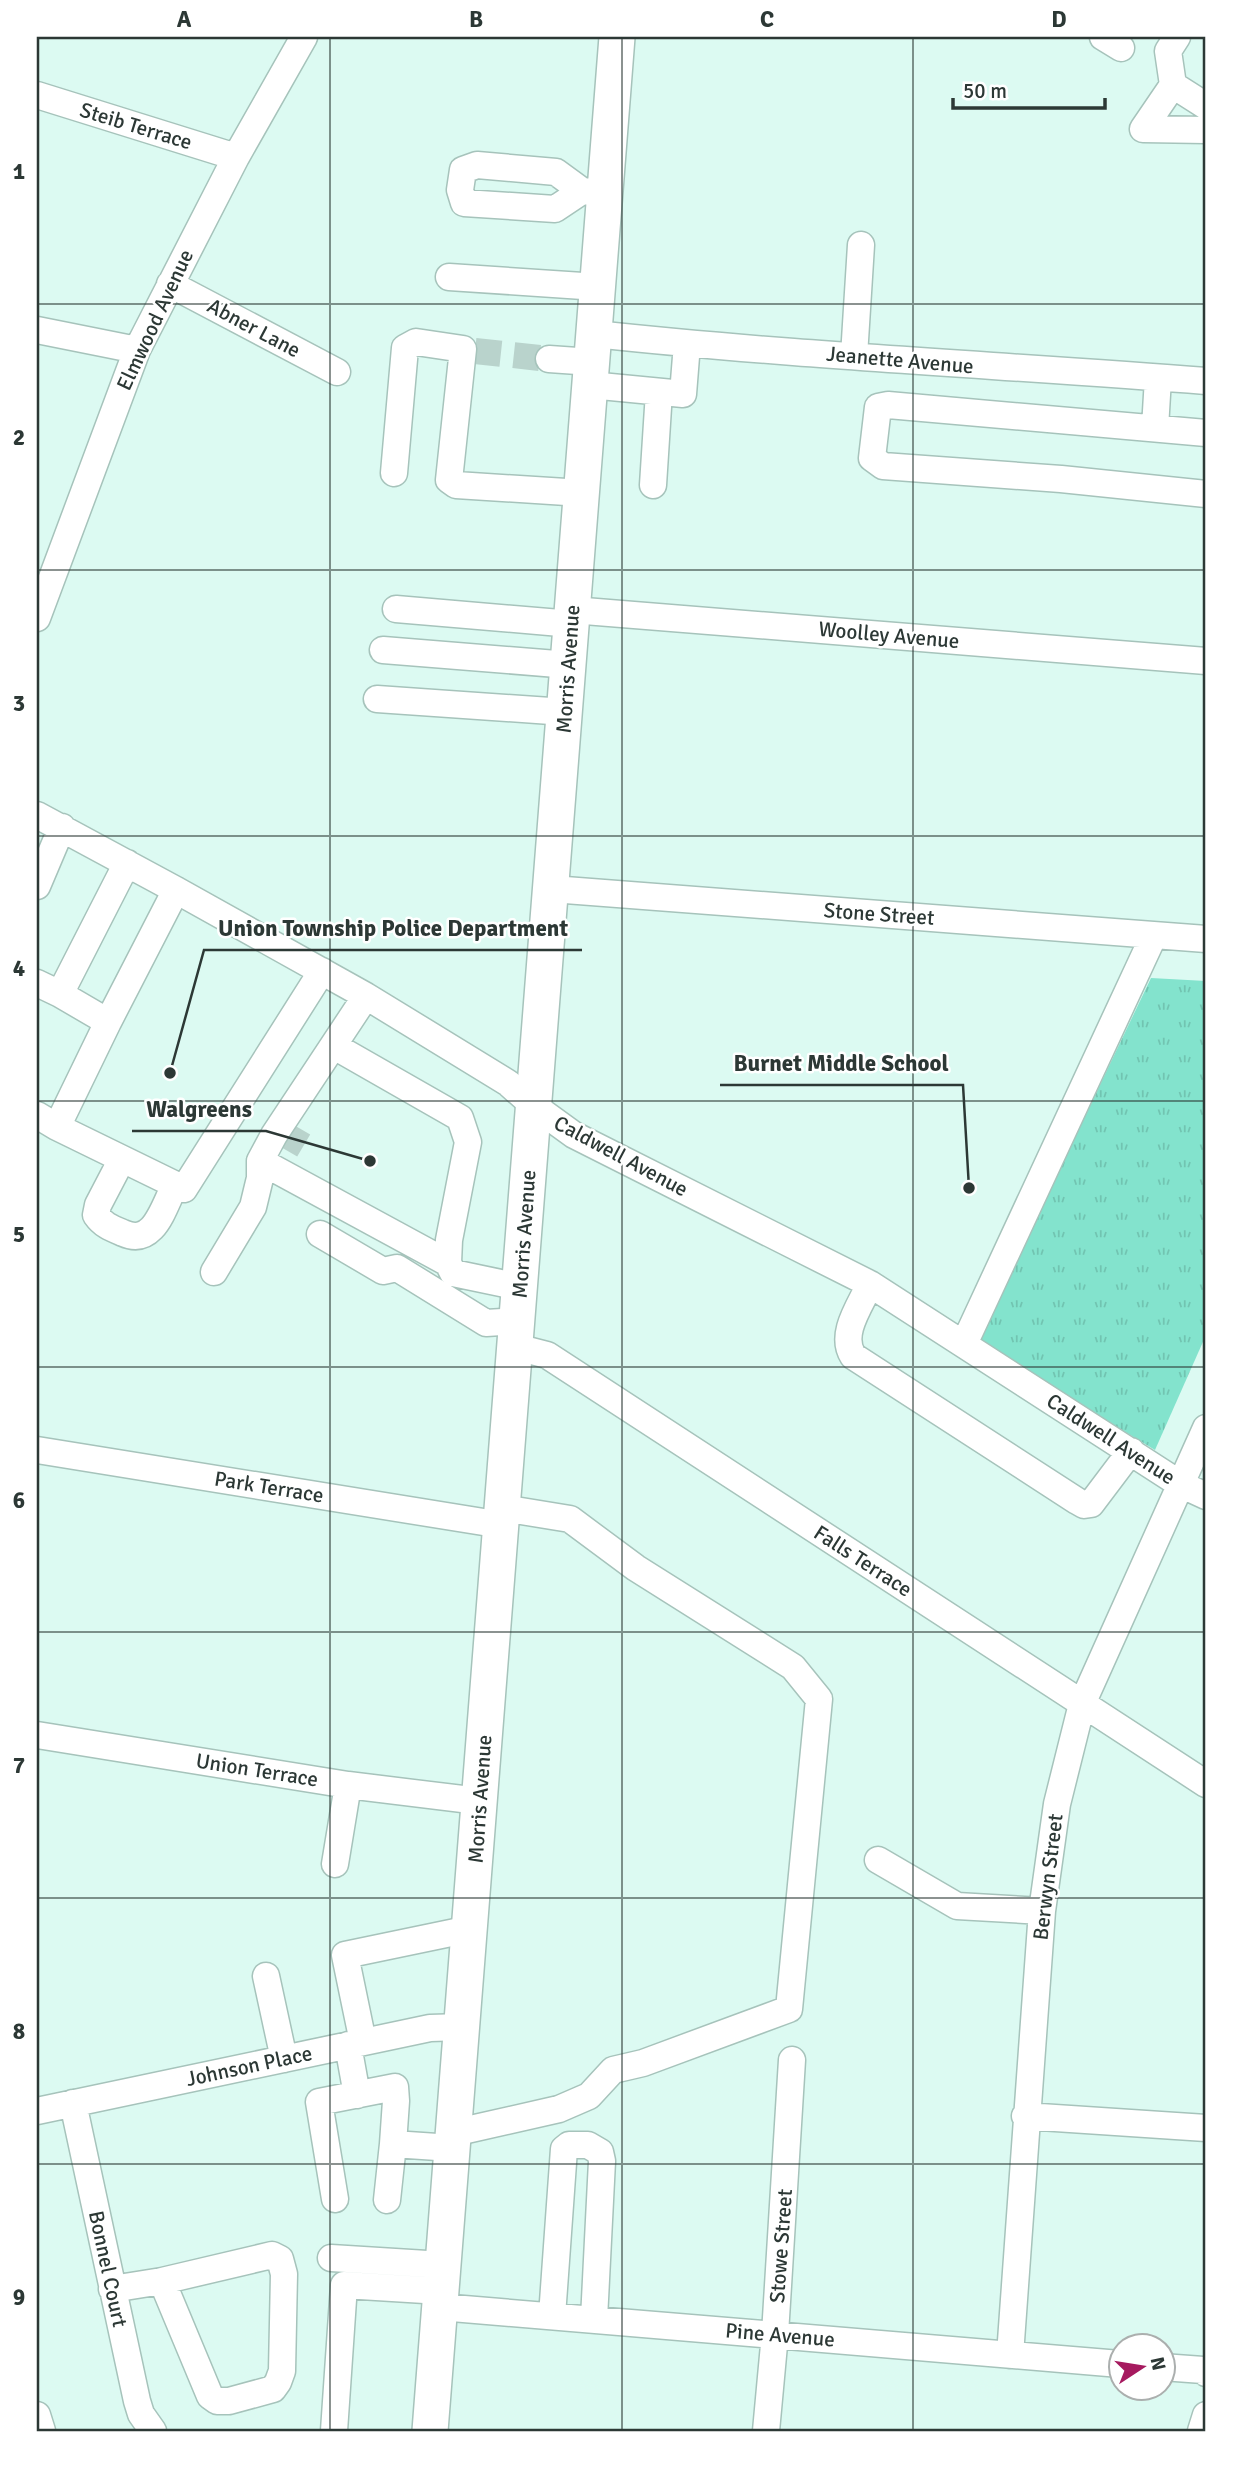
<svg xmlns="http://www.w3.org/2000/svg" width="1243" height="2468" font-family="Signika,sans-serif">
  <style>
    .park { fill: url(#park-tufts) }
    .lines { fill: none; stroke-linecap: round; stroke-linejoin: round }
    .minor-tunnel { stroke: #b9d3cc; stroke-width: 26; stroke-dasharray: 26 13; stroke-linecap: butt }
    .minor-casing { stroke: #a6c3bb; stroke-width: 29 }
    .major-casing { stroke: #a6c3bb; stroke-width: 38 }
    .minor { stroke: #fff; stroke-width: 26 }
    .major { stroke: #fff; stroke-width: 35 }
    .grid { fill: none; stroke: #2c3835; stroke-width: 2; stroke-opacity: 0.55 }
    .labels { text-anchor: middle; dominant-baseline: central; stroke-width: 5; stroke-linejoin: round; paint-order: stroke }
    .street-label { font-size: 21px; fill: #2c3835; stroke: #fff }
    .leader { fill: none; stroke: #2c3835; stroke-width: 2.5 }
    .callout-dot { fill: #2c3835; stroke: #fff; stroke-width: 2.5 }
    .callout-label { font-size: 23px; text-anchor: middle; font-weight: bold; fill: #2c3835; stroke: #fff; stroke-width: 5; stroke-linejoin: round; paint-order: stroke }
    .neatline { fill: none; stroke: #2c3835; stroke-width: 2.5 }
    .grid-label { font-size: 23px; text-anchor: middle; font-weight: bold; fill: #2c3835 }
  </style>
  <defs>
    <pattern id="park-tufts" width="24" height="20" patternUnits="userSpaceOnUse" patternTransform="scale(1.75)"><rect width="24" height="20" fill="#83e3cd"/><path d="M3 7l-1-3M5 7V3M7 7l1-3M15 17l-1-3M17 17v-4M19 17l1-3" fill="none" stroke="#71c4b1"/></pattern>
  </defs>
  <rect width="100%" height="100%" fill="#dcfaf2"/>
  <path class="park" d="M1151,978L1206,981V1335L1155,1450L977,1342Z"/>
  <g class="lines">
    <path class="minor-tunnel" d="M475,351L549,359
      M286,1150L299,1128"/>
    <g class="minor-casing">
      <path id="minor" d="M1103,37L1121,48
        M1177,37L1168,51L1173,85L1143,129L1206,130
        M1173,85L1206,106
        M37,95L236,157
        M582,191L555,209L464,203L460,190L463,170L477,165L556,172L582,191L605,193
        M449,277L598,287
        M170,284L337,372
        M37,330L137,350
        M595,334C798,356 1002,365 1206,381
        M854,356L861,245
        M549,359L592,362
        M590,385L683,394L687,344
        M1155,428L1158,378
        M1206,433L888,405L878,407L872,458L883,466L1061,479L1206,494
        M394,473L405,348L416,342L463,349L449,480L456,485L582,493
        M653,485L659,392
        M396,609L572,624
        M572,610L1206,661
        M37,618L137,350L236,157L304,37
        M383,650L569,665
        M377,699L565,712
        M37,815L176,890L366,996L508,1083L534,1106L574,1135L870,1284L1180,1484L1206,1496
        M37,886L62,827
        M552,889L1206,939
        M37,983L60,994L127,863
        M60,994L108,1022
        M334,1046L460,1118L468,1142L449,1240L448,1263
        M37,1115L57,1127L184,1189L322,971
        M57,1127L108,1022L176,890
        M122,1159L98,1205L96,1215C103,1225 111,1228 123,1233C154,1247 163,1208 175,1185
        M260,1161L448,1263L453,1273L520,1287
        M320,1234L383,1271L397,1268L486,1323L518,1321
        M214,1272L253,1207L260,1178V1161L274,1135L366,996
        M870,1284C860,1306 839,1334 853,1356L1077,1501L1084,1505L1091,1504L1131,1451
        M964,1344L1154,935
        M516,1347L547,1355L1206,1784
        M37,1450L502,1525
        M37,1735L348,1785L479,1801
        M878,1860L957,1906L1042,1911
        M335,1864L348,1785
        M266,1976L284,2059
        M363,2042L345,1955L470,1929
        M348,2045L357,2095
        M73,2103L137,2401L141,2414L153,2431
        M37,2111L430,2028L462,2027
        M1025,2116L1206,2128
        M453,2133L559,2109L589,2096L613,2070L643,2063L789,2009L819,1699L793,1667L636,1568L570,1519L503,1508
        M335,2199L319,2102L395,2087L396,2101L393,2144L452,2148
        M387,2200L393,2144
        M331,2258L443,2265
        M112,2289L162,2281L210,2396L217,2401H229L273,2389L278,2382L282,2371L284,2274L280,2259L272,2255L162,2281
        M440,2307L1120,2364
        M552,2316L564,2149L569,2145H588L600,2152L602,2161L594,2319
        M1010,2355L1042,1911L1057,1804L1082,1704L1206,1428
        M1162,2367L1203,2370L1206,2373
        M37,2415L42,2431
        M334,2431L344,2285L441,2291
        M766,2431L775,2334L792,2060
        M1201,2431L1206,2415"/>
    </g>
    <g class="major-casing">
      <path id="major" d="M430,2431L617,37"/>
    </g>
    <use href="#minor" class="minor"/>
    <use href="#major" class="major"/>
  </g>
  <path class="grid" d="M330,37V2431M622,37V2431M913,37V2431M37,304H1206M37,570H1206M37,836H1206M37,1101H1206M37,1367H1206M37,1632H1206M37,1898H1206M37,2164H1206"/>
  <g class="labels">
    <g class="street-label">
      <text transform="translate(136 126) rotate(17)">Steib Terrace</text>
      <text transform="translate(155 320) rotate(-65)">Elmwood Avenue</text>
      <text transform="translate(254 328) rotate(28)">Abner Lane</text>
      <text transform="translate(900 360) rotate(5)">Jeanette Avenue</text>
      <text transform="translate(889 635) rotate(5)">Woolley Avenue</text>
      <text transform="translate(568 669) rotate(-86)">Morris Avenue</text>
      <text transform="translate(879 914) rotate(4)">Stone Street</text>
      <text transform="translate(621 1156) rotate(28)">Caldwell Avenue</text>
      <text transform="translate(524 1234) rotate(-86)">Morris Avenue</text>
      <text transform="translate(1111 1439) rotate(33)">Caldwell Avenue</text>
      <text transform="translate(269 1487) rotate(9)">Park Terrace</text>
      <text transform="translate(863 1561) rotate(33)">Falls Terrace</text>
      <text transform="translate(257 1770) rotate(9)">Union Terrace</text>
      <text transform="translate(480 1799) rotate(-86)">Morris Avenue</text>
      <text transform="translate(1048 1877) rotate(-83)">Berwyn Street</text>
      <text transform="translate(249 2066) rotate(-12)">Johnson Place</text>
      <text transform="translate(781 2246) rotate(-86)">Stowe Street</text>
      <text transform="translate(108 2269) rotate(78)">Bonnel Court</text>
      <text transform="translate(780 2335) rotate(5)">Pine Avenue</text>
    </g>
  </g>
  <path class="leader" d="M170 1073L204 950H582M969 1188L963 1085H720M370 1161L266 1131H132"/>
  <g class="callout-dot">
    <circle cx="170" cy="1073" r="7"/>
    <circle cx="969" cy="1188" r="7"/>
    <circle cx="370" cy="1161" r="7"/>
  </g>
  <g class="callout-label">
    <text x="393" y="936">Union Township Police Department</text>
    <text x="841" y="1071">Burnet Middle School</text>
    <text x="199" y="1117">Walgreens</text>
  </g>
  <rect width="1243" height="2468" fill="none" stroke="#ffffff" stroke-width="77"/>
  <g transform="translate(1142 2367) rotate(78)"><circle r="33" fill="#ffffff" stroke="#abafae" stroke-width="2"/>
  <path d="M0-5L12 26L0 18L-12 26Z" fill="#a61a5f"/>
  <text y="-10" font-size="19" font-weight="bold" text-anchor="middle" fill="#2c3835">N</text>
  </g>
  <path d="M953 98v10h152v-10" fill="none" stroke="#2c3835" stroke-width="3.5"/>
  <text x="963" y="98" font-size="21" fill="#2c3835" stroke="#ffffff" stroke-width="5" paint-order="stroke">50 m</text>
  <rect x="38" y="38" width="1166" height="2392" class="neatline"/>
  <g class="grid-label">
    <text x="184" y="27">A</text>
    <text x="476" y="27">B</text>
    <text x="767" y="27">C</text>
    <text x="1059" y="27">D</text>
    <text x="19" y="179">1</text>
    <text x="19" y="445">2</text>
    <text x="19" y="711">3</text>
    <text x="19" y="976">4</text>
    <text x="19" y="1242">5</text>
    <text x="19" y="1508">6</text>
    <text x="19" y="1773">7</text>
    <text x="19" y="2039">8</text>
    <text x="19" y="2305">9</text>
  </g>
</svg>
